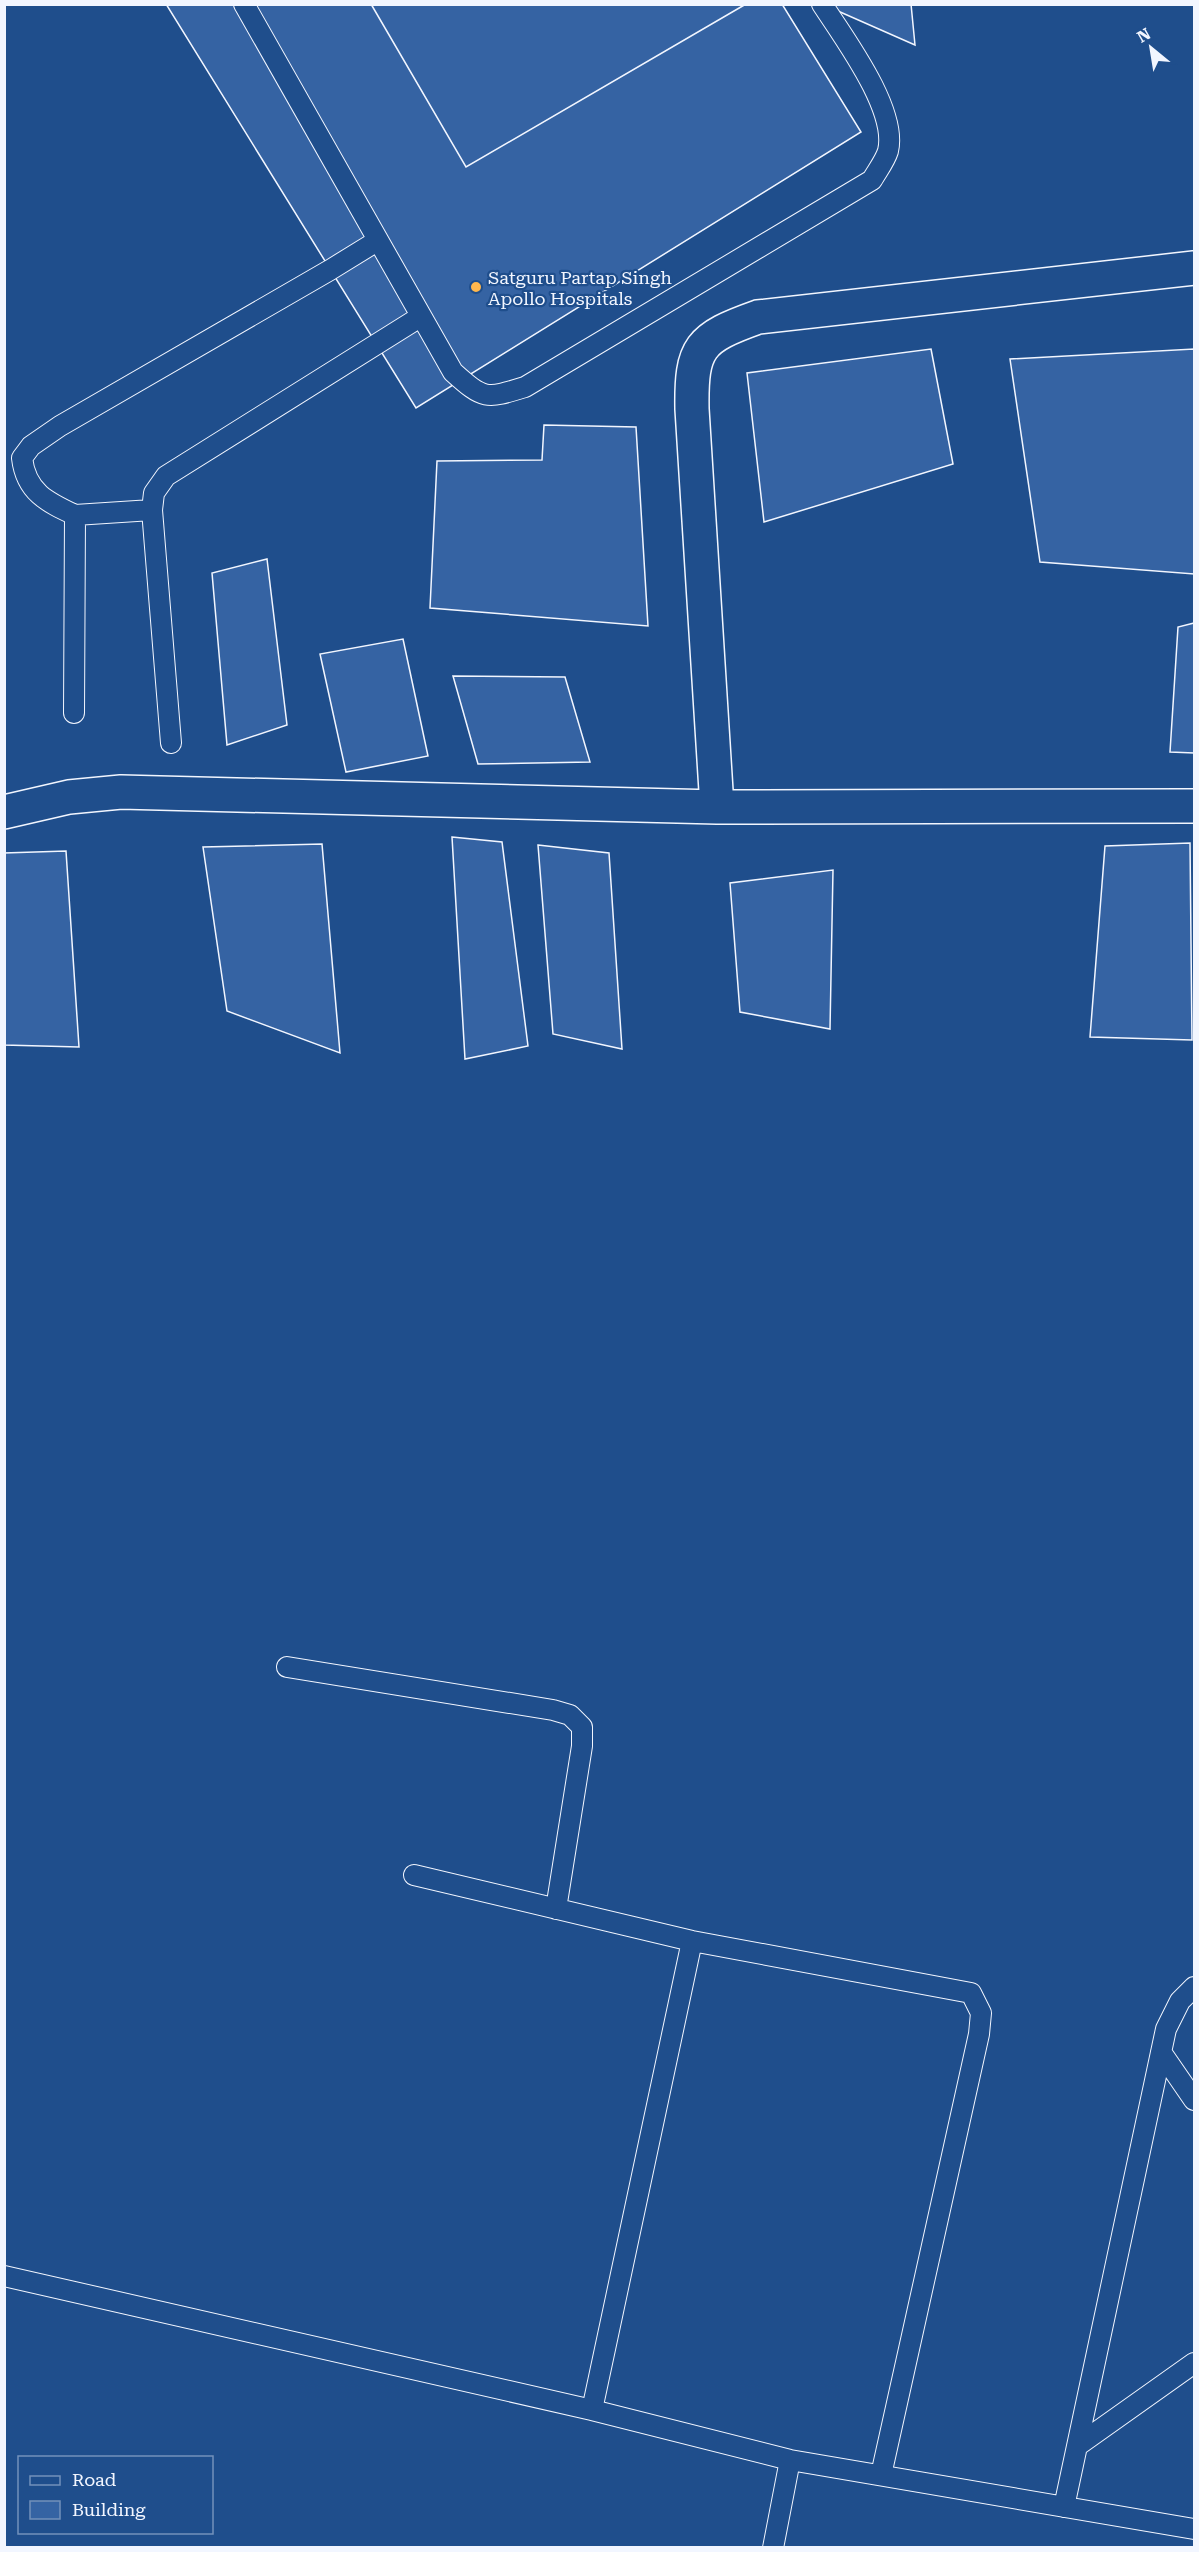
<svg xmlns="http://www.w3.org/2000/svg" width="1199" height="2552" font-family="'Roboto Serif',serif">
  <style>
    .building { fill: #3563a3; stroke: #f2f6ff; stroke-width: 1.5 }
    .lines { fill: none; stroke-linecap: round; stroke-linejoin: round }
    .lane-casing { stroke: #f2f6ff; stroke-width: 22 }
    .street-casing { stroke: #f2f6ff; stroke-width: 36 }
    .lane { stroke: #1f4e8c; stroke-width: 20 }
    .street { stroke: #1f4e8c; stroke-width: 33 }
    .poi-dot { fill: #ffb74d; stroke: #1f4e8c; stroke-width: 2 }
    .labels { text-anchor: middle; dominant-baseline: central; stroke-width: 4.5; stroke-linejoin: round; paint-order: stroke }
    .poi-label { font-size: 18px; fill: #f2f6ff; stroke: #1f4e8c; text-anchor: start }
  </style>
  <rect width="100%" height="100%" fill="#1f4e8c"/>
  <path class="building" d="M166,4H371L466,167L746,4H782L861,132L416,408Z
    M371,4H746L466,167Z
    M911,4L915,45L822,4Z
    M931,349L953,464L764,522L747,373Z
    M1194,349V574L1040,562L1010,359Z
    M544,425L636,427L648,626L430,608L437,461L542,460Z
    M267,559L287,725L227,745L212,573Z
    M1194,623V753L1170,752L1178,627Z
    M403,639L428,756L346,772L320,654Z
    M453,676L565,677L590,762L478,764Z
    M452,837L502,842L528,1046L465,1059Z
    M1190,843L1192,1040L1090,1037L1105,846Z
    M322,844L340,1053L227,1011L203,847Z
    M538,845L609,853L622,1049L553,1034Z
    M66,851L79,1047L4,1045V853Z
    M833,870L830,1029L740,1012L730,883Z"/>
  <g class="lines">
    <g class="lane-casing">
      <path id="lane" d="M244,4L453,372C484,400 486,399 525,387L872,180C877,171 885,161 888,151C898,110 844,38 822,4
        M75,515C47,502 26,492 22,458L31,446L60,426L330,270L377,241
        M74,713L75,515L152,510
        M171,743L152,510L154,493L166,476L420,317
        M287,1667L553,1710L570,1715L582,1727V1746L556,1909
        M414,1875L692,1941L971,1993L981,2013L979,2034L881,2475
        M1161,2052L1194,2100
        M4,2276L592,2410L790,2460L1194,2529
        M592,2410L692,1941
        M1077,2446L1194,2363
        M1064,2507L1166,2029L1180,2001L1194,1987
        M773,2548L790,2460"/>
    </g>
    <g class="street-casing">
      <path id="street" d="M717,807L692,409C691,347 699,338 758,317L1194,268
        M4,812L69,797L121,792L717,807L1194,806"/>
    </g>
    <use href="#lane" class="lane"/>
    <use href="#street" class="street"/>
  </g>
  <circle class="poi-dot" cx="476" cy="287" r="6"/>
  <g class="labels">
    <g class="poi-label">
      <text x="488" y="277">Satguru Partap Singh<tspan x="488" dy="21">Apollo Hospitals</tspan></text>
    </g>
  </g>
  <rect width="1199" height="2552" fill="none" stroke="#f2f6ff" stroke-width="12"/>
  <rect x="18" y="2456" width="195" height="78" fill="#1f4e8c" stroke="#7391ba" stroke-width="1.5"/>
  <rect x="30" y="2476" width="30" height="9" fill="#1f4e8c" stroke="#7391ba" stroke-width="1.5"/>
  <text x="72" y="2486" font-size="18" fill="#f2f6ff">Road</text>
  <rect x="30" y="2501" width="30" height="18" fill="#3563a3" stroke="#7391ba" stroke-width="1.5"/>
  <text x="72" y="2516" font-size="18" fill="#f2f6ff">Building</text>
  <g transform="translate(1151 48) rotate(330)" stroke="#1f4e8c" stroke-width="4.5" paint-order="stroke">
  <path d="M0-4.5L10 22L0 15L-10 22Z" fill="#f2f6ff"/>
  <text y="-9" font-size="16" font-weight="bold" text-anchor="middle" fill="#f2f6ff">N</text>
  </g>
</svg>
